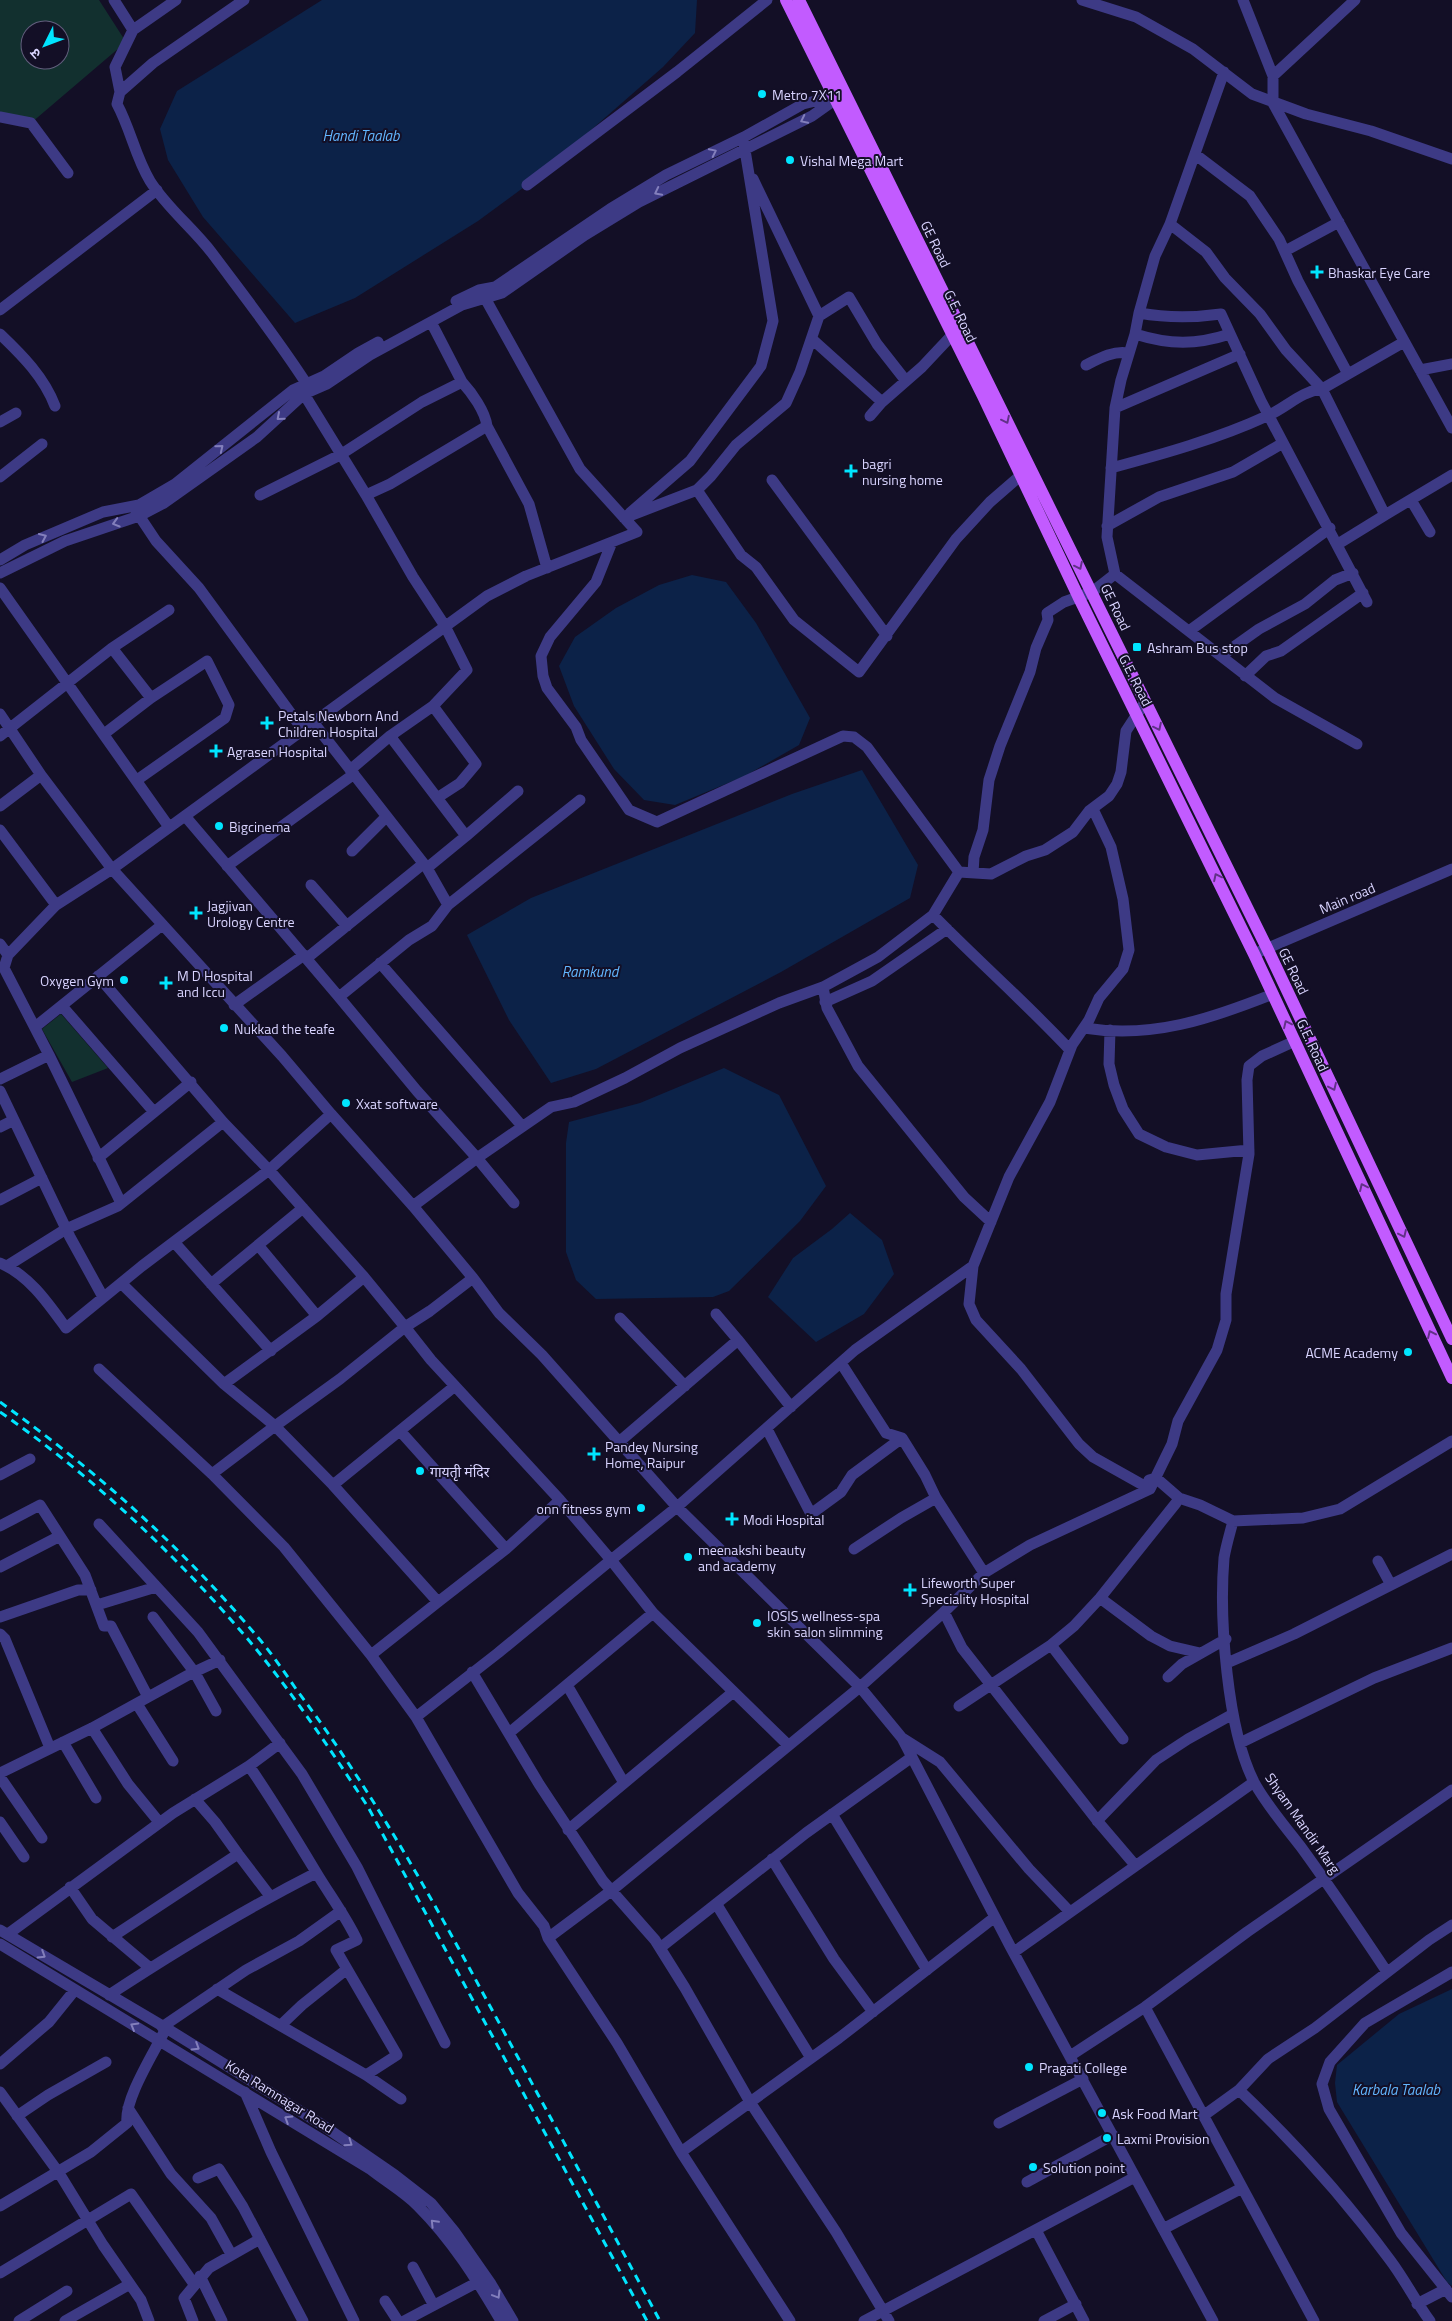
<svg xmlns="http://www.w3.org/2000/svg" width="1452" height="2321" font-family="'Titillium Web','Noto Sans Devanagari',sans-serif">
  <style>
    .green { fill: #12302f; fill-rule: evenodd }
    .water { fill: #0c2248 }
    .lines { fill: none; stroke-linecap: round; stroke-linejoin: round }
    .minor { stroke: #3d3a85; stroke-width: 11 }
    .major { stroke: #c25bff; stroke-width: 12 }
    .rail { stroke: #00e5ff; stroke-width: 3; stroke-dasharray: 8 6; stroke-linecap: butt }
    .oneway { stroke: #837fbc }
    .oneway2 { stroke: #623188 }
    .poi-dot { fill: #00e5ff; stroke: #130f26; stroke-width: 2 }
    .labels { text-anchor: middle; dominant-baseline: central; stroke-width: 4; stroke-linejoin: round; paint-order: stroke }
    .poi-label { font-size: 14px; fill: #d9d4ff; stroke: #130f26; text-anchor: start }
    .street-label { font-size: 14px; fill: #d9d4ff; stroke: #130f26 }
    .water-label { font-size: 15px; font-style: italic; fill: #62b6ff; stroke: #130f26 }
  </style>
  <rect width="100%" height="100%" fill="#130f26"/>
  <path class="green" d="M0,0H99L126,42L31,123L0,120ZM30,30H60V60H30Z
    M61,1014L108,1068L72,1082L42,1029Z"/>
  <path class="water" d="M322,0H697L695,33L663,67L535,179L478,221L355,298L295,323L203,217L168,160L160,129L177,91Z
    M692,575L726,582L756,623L810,718L799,745L745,776L675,805L644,800L614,769L574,706L559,666L575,637L616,608L659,585Z
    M862,770L918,865L910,898L781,972L596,1069L551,1083L509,1020L467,935L531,898L792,794Z
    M724,1068L779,1095L826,1186L800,1221L729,1291L713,1297L596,1299L576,1280L566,1252V1143L569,1122L640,1103Z
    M850,1213L882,1240L894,1274L864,1314L816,1342L768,1297L793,1258L832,1229Z
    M1452,1989V2286L1447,2282L1337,2102L1335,2083L1337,2065L1399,2014Z"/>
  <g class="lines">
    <path class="minor" d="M114,0L133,30
      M176,0L133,30L115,67L120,92L117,104C131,130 135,156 150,181C167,208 193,228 212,253C244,296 277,338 306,383L304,394L366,495L413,577L445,626L467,670L433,706
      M1082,0L1136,17L1193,49L1252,94L1306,114L1371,131L1452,159
      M1243,0L1273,76V103L1452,428
      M1224,72L1170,224L1206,252L1225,278L1260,314L1286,350L1322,389L1385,515L1452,475
      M1273,76L1355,0
      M120,92L153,63L244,0
      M0,117L31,123L68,173
      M1196,155L1250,196L1279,239L1298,281L1348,374
      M527,185L677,72L767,0
      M1170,224L1155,256L1139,313L1135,334L1121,380L1115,408L1107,537L1115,574L1275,698L1357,744
      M1285,251L1339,222
      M456,301L479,290L495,287L610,209L666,175L744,137L803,104L836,96
      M0,310L157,190
      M1139,313C1167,318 1192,318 1221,314L1261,401L1367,602
      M819,316L849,297L877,344L906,381
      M431,322L462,382C472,393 485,411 487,426L529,504L547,568
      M0,334C22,355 44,377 55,406
      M1135,334C1170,345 1196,345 1230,334
      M812,339L882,402
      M1086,365C1098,359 1114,350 1128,353
      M1420,370L1452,364
      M1115,408L1240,354
      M870,416L882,402L922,367L953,334
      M0,422L16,413
      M1111,468C1163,454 1217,439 1267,416C1288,407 1299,392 1322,389L1404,342
      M0,477L42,444
      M772,480L887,636
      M697,490L711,476L736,445L786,403L800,372L819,316L753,179
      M260,495L340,455L422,402L462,382
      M366,495L390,484L487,426
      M1411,500L1430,532
      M136,511L156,541L199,588L303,730
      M630,513L690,461L761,366L773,321L744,144
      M624,518L697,490L741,555L756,567L794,620L859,672L956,539L990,502L1020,476
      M1107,526L1159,497L1233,472L1283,443
      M612,542L596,582L550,637L541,656L543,676L547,688L576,727L581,740L629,810L657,822L843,736L854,737L867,747L959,872
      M1338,544L1385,515
      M0,560L25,545L103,512L139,505L175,484L293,390L324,376L358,353L378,342
      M0,573L65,541L139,516L164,503L257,437L304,394L327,384L370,355L462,305L502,293L585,235L639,202L812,116L843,94
      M0,588L169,827
      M1189,631L1330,528
      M112,648L151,698
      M1221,656L1259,629L1305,604L1335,580L1353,573
      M1245,676L1266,656L1281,651L1363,593
      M0,714L41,775L112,869L282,1056L331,1114
      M313,722L427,868L448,905
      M104,734L151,698L207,661L229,705L225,718L137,780
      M0,736L112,648L169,610
      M390,736L466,836L427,868
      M350,770L390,736L433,706L476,764L460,783L437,798
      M0,806L41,775
      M1093,809L1111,847L1123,899L1129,950L1123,969L1099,998L1089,1020L1072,1045L1050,1102L1009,1177L973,1266L969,1304L976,1320L1021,1369L1079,1444L1093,1457L1150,1489L1172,1444L1178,1421L1217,1350L1226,1320V1294L1249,1154L1247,1080L1249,1066L1262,1056L1295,1041
      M185,816L339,997L409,940L432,926L448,905L580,800
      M0,830L56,905
      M466,836L518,791
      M352,851L386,817
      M227,866L354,774
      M973,873L974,857L983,830L989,780L1000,746L1030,672L1036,648L1048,620L1047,613L1064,602L1092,592L1115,574
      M311,885L347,926
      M933,915C978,961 1026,1003 1070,1050
      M0,944L8,955L4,968L49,1055L121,1203
      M1254,954L1452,869
      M8,955L56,905L112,869L487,596L526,576L637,532L580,469L485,298L479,290
      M307,958L423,864
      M380,963L522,1126
      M823,987L827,1008L858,1066L964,1197L991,1222
      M339,997L417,1091L477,1158L413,1206
      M825,1002L872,981L947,929
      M234,1005L304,955
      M62,1006L154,1112
      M35,1027L162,925
      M1084,1028C1152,1039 1210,1019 1273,994
      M1110,1030L1109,1064L1114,1085L1123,1109L1139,1134L1166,1147L1197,1155L1249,1150
      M0,1079L49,1055
      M0,1091L70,1237L103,1297
      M0,1127L14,1120
      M98,1158L191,1082
      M0,1200L42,1178
      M514,1203L477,1158L551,1107L574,1102L625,1078L680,1048L779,1003L823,987L878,957L933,915L959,872L991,874L1026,856L1045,850L1073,832L1089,811L1109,796L1117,784L1121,772L1126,731L1145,702
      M174,1242L271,1351
      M0,1263C29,1275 48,1303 66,1328L142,1266L269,1170L331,1114L413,1206L473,1278L430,1311L405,1327L431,1360L560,1500L506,1549L438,1602L333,1485L275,1426L340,1379L405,1327L364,1277L269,1170L223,1122L98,976
      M7,1266L66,1229L118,1206L223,1122
      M473,1278L499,1313L542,1355L677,1507L860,1687L902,1738L1010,1946L1213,2321
      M121,1283L224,1384L275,1426L212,1474
      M211,1284L303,1208
      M716,1314L738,1340
      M317,1316L364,1277
      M620,1318L685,1386
      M841,1363L886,1433L902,1438L925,1475L936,1498
      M99,1369L212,1474L284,1547L371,1655L416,1717L518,1893L544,1926L548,1938L611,1891L860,1687L944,1612
      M224,1384L317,1316L258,1245
      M767,1429L811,1514L841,1492L852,1475L902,1438
      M401,1432L506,1549
      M619,1442L738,1340L791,1407
      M0,1475L30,1459
      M1149,1480L1156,1478L1179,1498L1200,1505L1233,1521L1303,1518L1340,1509L1452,1441
      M333,1485L455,1386
      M1233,1521C1230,1533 1226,1546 1224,1558C1219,1618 1227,1729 1254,1782C1267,1806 1285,1826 1301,1847C1331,1888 1359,1930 1387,1972
      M99,1524L198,1632L302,1774L357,1867L445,2043
      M0,1526L40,1505L85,1575L104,1626H111L148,1697
      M854,1549L901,1518L936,1498L984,1573
      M1378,1561L1391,1585
      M0,1567L60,1536
      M1100,1598L1151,1636L1170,1646L1200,1653
      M97,1605L156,1587
      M0,1617L78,1590H91
      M153,1617L195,1673L216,1711
      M0,1634L5,1639L50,1748
      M1051,1645L1123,1739
      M371,1655L438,1602
      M1227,1663L1294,1634L1452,1554
      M472,1672L539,1784L603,1881L655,1940L685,1988L750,2102L836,2232L889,2321
      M1168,1677L1182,1664L1226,1639
      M567,1685L624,1783
      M137,1704L173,1761
      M959,1706L1051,1645L1074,1626L1100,1598L1176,1503
      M416,1717L498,1653L611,1560L560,1500
      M92,1728L128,1784L159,1822
      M509,1733L653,1613
      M902,1738L940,1762L1029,1869L1070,1912
      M63,1742L96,1798
      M1240,1743L1374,1678L1452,1648
      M788,1745L653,1613L611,1560L677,1507L855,1350L973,1266
      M249,1766C274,1802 296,1839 319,1877C332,1898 346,1917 357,1940L336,1950L397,2055L366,2075
      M0,1773L92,1728L190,1674L220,1660
      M0,1777L42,1838
      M195,1799L215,1822L238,1854
      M832,1814L927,1970
      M1097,1821L1156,1760L1188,1739L1233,1714
      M0,1822L24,1857
      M568,1830L732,1693
      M772,1859L834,1959L873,2012
      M1135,1865L1100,1824L962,1648L944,1612L984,1573L1030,1545L1150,1489
      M70,1887L92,1919L150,1968
      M717,1905L811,2058
      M0,1930L166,2028L321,2124L395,2175L431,2203L454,2231L491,2284L513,2321
      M8,1934L173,1813L249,1766L280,1743
      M112,1937L238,1854L270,1896
      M548,1938L617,2043L681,2152L790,2321
      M0,1944L370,2169C385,2181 404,2192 418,2206C452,2240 477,2280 501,2321
      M660,1948L806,1833L912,1757
      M1014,1952L1254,1782
      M1452,1972L1365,2023L1330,2062L1322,2084L1329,2109L1401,2233L1452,2297
      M217,1989L366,2075L401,2099
      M109,1995C176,1951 245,1909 316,1873
      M1145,2007L1314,2321
      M281,2025L302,2005L347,1969
      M162,2027L246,1970L299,1941L341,1911
      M1070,2056L1145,2007L1247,1932L1452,1790
      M0,2064L49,2022L74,1991
      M1239,2090C1294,2142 1346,2200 1390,2260C1405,2280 1416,2302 1430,2321
      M0,2092L59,2173L103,2245L141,2300L149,2321
      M245,2092L271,2152L354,2321
      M128,2108L171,2174L211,2218L231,2254
      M17,2116L48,2095L106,2062
      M1203,2116L1239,2090L1268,2059L1315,2028L1429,1940L1452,1925
      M999,2123L1083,2079
      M681,2152L839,2038L995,1917
      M198,2178L219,2169L243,2207L303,2321
      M1027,2182L1113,2135
      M0,2206L91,2152L127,2123C124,2100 152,2056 163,2034
      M1163,2229L1242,2188
      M1036,2230L1084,2321
      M413,2267L433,2304
      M0,2273L131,2194L194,2284
      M200,2276L222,2321
      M385,2301L398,2321
      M1417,2304L1446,2289
      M19,2321L67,2291
      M65,2321L130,2284
      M193,2321L184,2298L209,2268L260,2239
      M404,2321L478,2282
      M864,2321L1135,2177
      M1044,2321L1076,2304"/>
    <path class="major" d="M786,0L983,396L1079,598L1254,954L1452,1378
      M799,0L1267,948L1452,1339"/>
    <path class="rail" d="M0,1402C95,1470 179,1544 255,1634C270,1651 283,1670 296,1689C369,1786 428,1891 485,1997C544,2105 602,2213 660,2321
      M0,1412C92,1476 173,1552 246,1637C291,1690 330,1749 368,1807L647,2321"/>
  </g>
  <defs><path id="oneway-chevron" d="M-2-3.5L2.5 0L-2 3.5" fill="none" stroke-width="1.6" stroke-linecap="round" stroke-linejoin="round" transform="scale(1.25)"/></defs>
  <g class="oneway">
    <use href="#oneway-chevron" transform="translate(804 120) rotate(154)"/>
    <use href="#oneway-chevron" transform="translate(713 152) rotate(-26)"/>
    <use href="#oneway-chevron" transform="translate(658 192) rotate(153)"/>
    <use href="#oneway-chevron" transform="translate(280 417) rotate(139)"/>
    <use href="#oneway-chevron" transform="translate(220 448) rotate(-39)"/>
    <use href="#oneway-chevron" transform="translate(116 523) rotate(164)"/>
    <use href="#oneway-chevron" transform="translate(43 537) rotate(-24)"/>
    <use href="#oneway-chevron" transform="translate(42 1955) rotate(32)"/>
    <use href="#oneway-chevron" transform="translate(134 2026) rotate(-150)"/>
    <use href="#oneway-chevron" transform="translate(196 2047) rotate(32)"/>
    <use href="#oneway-chevron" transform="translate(288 2119) rotate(-148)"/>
    <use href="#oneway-chevron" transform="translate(349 2143) rotate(35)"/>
    <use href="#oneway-chevron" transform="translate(434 2223) rotate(-134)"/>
    <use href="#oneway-chevron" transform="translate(497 2295) rotate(59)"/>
  </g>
  <g class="oneway2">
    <use href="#oneway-chevron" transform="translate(1006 420) rotate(64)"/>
    <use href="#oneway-chevron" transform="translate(1079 566) rotate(64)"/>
    <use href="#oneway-chevron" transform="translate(1158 727) rotate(64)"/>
    <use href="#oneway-chevron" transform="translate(1217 877) rotate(-116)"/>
    <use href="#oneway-chevron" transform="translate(1287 1024) rotate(-115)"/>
    <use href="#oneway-chevron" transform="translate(1333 1087) rotate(65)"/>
    <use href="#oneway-chevron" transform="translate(1363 1187) rotate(-115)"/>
    <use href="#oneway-chevron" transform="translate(1403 1234) rotate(65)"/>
    <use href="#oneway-chevron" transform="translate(1431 1334) rotate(-115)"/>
  </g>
  <g class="poi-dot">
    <circle cx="762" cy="94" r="5"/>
    <circle cx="790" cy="160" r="5"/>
    <path d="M1314.5 264.5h5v5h5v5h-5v5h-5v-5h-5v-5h5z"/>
    <path d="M848.5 463.5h5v5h5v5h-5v5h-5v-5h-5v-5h5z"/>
    <rect x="1132" y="642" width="10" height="10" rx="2.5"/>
    <path d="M264.5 715.5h5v5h5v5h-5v5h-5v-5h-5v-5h5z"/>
    <path d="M213.5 743.5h5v5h5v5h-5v5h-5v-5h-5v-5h5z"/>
    <circle cx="219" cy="826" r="5"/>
    <path d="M193.5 905.5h5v5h5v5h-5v5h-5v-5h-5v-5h5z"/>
    <circle cx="124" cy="980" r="5"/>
    <path d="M163.5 975.5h5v5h5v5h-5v5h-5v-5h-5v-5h5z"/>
    <circle cx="224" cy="1028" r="5"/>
    <circle cx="346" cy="1103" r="5"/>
    <circle cx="1408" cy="1352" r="5"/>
    <path d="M591.5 1446.5h5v5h5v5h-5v5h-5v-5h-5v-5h5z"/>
    <circle cx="420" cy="1471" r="5"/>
    <circle cx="641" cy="1508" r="5"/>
    <path d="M729.5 1511.5h5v5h5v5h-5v5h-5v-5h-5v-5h5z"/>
    <circle cx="688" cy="1557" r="5"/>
    <path d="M907.5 1582.5h5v5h5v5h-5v5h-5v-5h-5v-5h5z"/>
    <circle cx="757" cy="1623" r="5"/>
    <circle cx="1029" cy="2067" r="5"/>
    <circle cx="1102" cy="2113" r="5"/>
    <circle cx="1107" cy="2138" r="5"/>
    <circle cx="1033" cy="2167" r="5"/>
  </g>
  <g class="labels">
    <g class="poi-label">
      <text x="772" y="94">Metro 7X11</text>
      <text x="800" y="160">Vishal Mega Mart</text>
      <text x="1328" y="272">Bhaskar Eye Care</text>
      <text x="862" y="463">bagri<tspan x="862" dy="16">nursing home</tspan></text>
      <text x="1147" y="647">Ashram Bus stop</text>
      <text x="278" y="715">Petals Newborn And<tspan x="278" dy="16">Children Hospital</tspan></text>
      <text x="227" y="751">Agrasen Hospital</text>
      <text x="229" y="826">Bigcinema</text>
      <text x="207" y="905">Jagjivan<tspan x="207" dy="16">Urology Centre</tspan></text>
      <text x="177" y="975">M D Hospital<tspan x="177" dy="16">and Iccu</tspan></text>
      <text x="114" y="980" text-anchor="end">Oxygen Gym</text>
      <text x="234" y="1028">Nukkad the teafe</text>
      <text x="356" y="1103">Xxat software</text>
      <text x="1398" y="1352" text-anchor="end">ACME Academy</text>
      <text x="605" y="1446">Pandey Nursing<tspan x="605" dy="16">Home, Raipur</tspan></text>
      <text x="430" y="1471">गायतृी मंदिर</text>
      <text x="631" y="1508" text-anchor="end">onn fitness gym</text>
      <text x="743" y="1519">Modi Hospital</text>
      <text x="698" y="1549">meenakshi beauty<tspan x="698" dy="16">and academy</tspan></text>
      <text x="921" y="1582">Lifeworth Super<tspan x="921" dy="16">Speciality Hospital</tspan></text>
      <text x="767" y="1615">IOSIS wellness-spa<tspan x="767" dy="16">skin salon slimming</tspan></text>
      <text x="1039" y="2067">Pragati College</text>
      <text x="1112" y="2113">Ask Food Mart</text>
      <text x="1117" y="2138">Laxmi Provision</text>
      <text x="1043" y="2167">Solution point</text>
    </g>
    <g class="street-label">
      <text transform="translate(936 244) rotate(64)">GE Road</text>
      <text transform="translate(961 316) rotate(64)">G.E. Road</text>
      <text transform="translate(1116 607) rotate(64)">GE Road</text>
      <text transform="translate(1136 680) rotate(63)">G.E. Road</text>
      <text transform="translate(1347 898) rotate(-23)">Main road</text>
      <text transform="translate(1294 971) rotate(64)">GE Road</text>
      <text transform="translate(1313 1045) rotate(65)">G.E. Road</text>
      <text transform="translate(1303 1823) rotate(55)">Shyam Mandir Marg</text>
      <text transform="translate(280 2096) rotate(32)">Kota Ramnagar Road</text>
    </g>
    <g class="water-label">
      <text x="361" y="135">Handi Taalab</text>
      <text x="590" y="971">Ramkund</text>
      <text x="1396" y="2089">Karbala Taalab</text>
    </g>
  </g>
  <g transform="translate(45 45) rotate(228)"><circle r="24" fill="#130f26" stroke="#625e7d"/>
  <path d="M0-4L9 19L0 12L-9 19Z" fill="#00e5ff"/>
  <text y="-8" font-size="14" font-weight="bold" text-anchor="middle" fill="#d9d4ff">उ</text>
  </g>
</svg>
